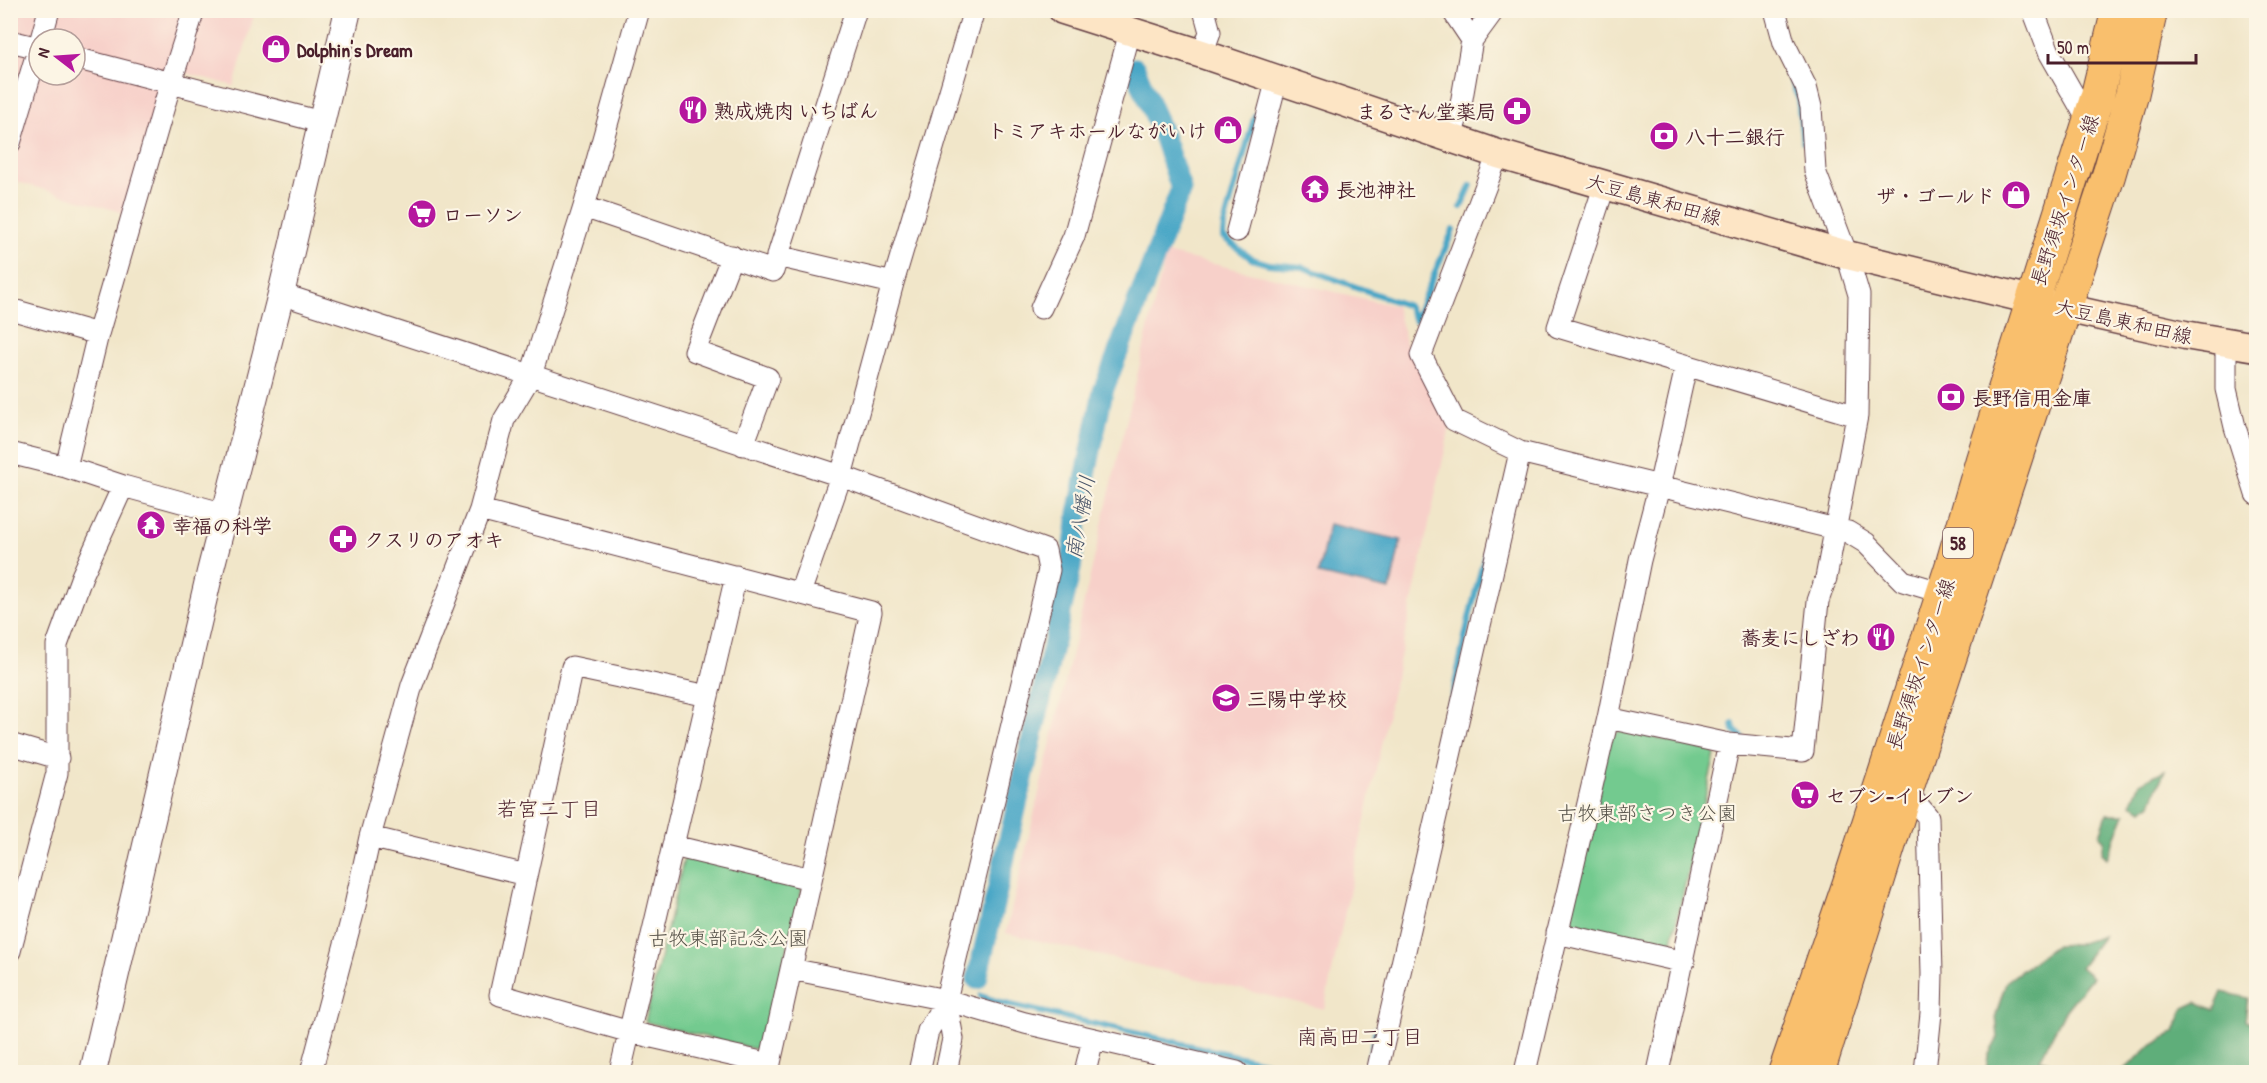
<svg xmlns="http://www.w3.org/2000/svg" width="2267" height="1083" font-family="'Patrick Hand','Klee One',sans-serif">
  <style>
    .built { fill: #f7d0c9; fill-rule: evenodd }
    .green { fill: #73ca8f; stroke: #5e745d; stroke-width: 1.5 }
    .forest { fill: #5eae7a; stroke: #546652; stroke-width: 1.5 }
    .water { fill: #47a6c6; stroke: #486278; stroke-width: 1.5 }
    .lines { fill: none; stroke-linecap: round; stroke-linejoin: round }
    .stream { stroke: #47a6c6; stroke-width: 6 }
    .canal { stroke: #47a6c6; stroke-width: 21 }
    .minor-casing { stroke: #633d43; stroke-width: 23 }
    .tertiary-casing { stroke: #633d43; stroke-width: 28 }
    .secondary-casing { stroke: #633d43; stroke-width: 31 }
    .primary-casing { stroke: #633d43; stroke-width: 35 }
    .minor { stroke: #fff; stroke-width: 21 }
    .tertiary { stroke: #fff; stroke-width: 26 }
    .secondary { stroke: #fde5c5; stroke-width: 28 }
    .primary { stroke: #f9bf6d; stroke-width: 33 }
    .labels { text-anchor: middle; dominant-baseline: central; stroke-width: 4.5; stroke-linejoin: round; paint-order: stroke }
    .shield { fill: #fcf5e5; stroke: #7f5f63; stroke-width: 1.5 }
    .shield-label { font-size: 18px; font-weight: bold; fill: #4a1f2b }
    .poi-label { font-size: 20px; font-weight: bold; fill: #4a1f2b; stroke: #fcf5e5; text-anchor: start }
    .street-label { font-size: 20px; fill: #4a1f2b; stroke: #fcf5e5 }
    .park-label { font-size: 20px; fill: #565249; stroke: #fcf5e5 }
    .water-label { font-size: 21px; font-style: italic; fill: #495569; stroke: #fcf5e5 }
    .neighbourhood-label { font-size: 21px; fill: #4a1f2b; stroke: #fcf5e5 }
  </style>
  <rect width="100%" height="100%" fill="#fcf5e5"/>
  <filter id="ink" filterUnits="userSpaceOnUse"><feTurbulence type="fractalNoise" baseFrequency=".0167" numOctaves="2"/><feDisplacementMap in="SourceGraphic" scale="12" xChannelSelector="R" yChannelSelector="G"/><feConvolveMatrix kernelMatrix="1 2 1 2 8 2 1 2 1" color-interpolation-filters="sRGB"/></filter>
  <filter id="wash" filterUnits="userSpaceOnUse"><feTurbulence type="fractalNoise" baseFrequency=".008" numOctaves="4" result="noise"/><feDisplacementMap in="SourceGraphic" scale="24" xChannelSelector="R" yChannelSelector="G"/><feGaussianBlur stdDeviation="1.35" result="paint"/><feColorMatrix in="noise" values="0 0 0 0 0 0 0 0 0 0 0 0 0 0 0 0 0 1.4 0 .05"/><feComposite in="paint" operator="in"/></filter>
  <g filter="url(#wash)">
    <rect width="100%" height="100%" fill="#f1e6c9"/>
    <path class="built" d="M10,11H255L234,86L169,68L128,214L11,180ZM39,39H75V75H39Z
      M1166,253L1396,306L1407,346L1451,422L1324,1009L1006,933Z"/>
    <path class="green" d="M1622,730L1712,751L1715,755L1669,954L1575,931L1567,923L1609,737Z
      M685,854L803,884L763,1051L645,1022Z"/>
    <path class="forest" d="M2165,770L2151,803L2143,810L2131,804L2140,783Z
      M2107,814H2125L2107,858L2102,853L2104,841L2100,835Z
      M2103,936L2080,967L2092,977L2065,1011L2040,1059L2072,1070V1072H1986L1988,1056L1998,1038L1996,1015L2006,982L2056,945L2078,944Z
      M2222,992L2248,998L2245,1021L2256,1024V1072H2122L2148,1048L2175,1032L2184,1008L2197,1002L2214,1010Z"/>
    <path class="water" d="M1329,524L1401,540L1390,590L1318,574Z"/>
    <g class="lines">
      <path class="stream" d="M1787,71L1798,97L1803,142
        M1255,115L1224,225L1223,237L1252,259L1269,264L1302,267L1408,306L1415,320
        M1461,207L1471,185
        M1415,320L1453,230
        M1733,724L1734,730L1742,737
        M1446,727L1469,618L1495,515
        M981,996L1006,1004L1308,1072
        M1366,1072L1376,1029"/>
      <path class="canal" d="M977,979L1071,568L1078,514L1103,391L1181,189L1163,135L1135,68"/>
    </g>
  </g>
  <g filter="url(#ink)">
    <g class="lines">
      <g class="minor-casing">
        <path id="minor" d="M1452,10L1472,40
          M2033,10L2049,52L2089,122
          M41,39L49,10
          M10,41L39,48
          M1202,54L1210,32L1204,10
          M75,58L321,122
          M1451,137L1461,104L1472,40L1494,10
          M10,143L39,46
          M1498,154L1421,355L1454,420L1520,452L1848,532L1866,543L1903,581L1943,593
          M1605,184L1558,327L1857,416
          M584,207L773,271L856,10
          M1237,231L1277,79
          M732,256L695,351L768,378L743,445
          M777,256L893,283
          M281,294L841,476L1045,550L1049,570L946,1000L928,1031L919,1072
          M1041,308L1074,236L1130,32
          M10,309L98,334
          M2226,342V389L2235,427L2256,494
          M10,453L66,467L123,486L82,576L57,645V773L10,951
          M66,467L98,334L171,82L194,10
          M123,486L225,514
          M480,510L871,612L768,1072
          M800,593L841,476L893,283L974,10
          M708,696L572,667L500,995L630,1032L770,1064
          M1608,718L1729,744L1803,751L1818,601L1826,578L1857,416L1859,295L1847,255L1815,171L1811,107L1806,87L1784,43L1775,10
          M10,744L58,758
          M1906,791L1928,817L1932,974L1931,1013L1925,1072
          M370,837L526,875
          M673,846L811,879
          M1557,933L1684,962
          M791,969L946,1000L1025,1023L1237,1072
          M311,1072L354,910L370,837L412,685L480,510L504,420L531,375L584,207L639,10
          M620,1072L736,576
          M946,1072L953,1039L946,1000
          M1085,1072L1093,1039
          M1377,1072L1520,452
          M1525,1072L1608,718L1640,560L1659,487L1686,367
          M1658,1072L1729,744"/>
      </g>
      <g class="tertiary-casing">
        <path id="tertiary" d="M93,1072L210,572L281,294L348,10"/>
      </g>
      <g class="secondary-casing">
        <path id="secondary" d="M1063,10L1202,54L1498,154L1847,255L2065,308L2185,335L2256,347"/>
      </g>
      <g class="primary-casing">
        <path id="primary" d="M1785,1072L1851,878L1952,565L1982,461L2097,97L2118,10
          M1818,1072L1906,791L2109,174L2132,94L2151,10"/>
      </g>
      <use href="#minor" class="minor"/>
      <use href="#tertiary" class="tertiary"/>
      <use href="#secondary" class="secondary"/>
      <use href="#primary" class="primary"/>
    </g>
  </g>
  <defs>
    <g id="shop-disc" transform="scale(1.5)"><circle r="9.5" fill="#b5179e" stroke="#fcf5e5"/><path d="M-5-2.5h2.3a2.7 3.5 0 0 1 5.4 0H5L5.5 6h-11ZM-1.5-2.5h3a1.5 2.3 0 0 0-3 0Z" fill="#fff"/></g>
    <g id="restaurant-disc" transform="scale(1.5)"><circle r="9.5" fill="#b5179e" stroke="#fcf5e5"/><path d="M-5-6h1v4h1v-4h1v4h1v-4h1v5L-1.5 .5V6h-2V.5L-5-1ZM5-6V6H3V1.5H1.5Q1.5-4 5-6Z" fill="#fff"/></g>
    <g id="pharmacy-disc" transform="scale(1.5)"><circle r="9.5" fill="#b5179e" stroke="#fcf5e5"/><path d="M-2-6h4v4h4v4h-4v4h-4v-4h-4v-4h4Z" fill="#fff"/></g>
    <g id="bank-disc" transform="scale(1.5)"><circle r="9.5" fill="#b5179e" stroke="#fcf5e5"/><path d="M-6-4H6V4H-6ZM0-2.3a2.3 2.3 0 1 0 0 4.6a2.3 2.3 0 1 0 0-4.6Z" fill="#fff"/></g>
    <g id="temple-disc" transform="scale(1.5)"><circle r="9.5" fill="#b5179e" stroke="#fcf5e5"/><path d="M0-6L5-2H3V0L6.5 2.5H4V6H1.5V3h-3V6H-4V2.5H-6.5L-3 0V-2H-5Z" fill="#fff"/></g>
    <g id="supermarket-disc" transform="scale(1.5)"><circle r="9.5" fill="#b5179e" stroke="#fcf5e5"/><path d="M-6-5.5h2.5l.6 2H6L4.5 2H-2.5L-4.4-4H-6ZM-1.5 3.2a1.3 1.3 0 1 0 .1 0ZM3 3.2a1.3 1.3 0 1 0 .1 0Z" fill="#fff"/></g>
    <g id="school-disc" transform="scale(1.5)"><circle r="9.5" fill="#b5179e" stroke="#fcf5e5"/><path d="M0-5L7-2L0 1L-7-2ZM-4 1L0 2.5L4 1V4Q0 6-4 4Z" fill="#fff"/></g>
  </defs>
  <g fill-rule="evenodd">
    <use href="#shop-disc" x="276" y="49"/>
    <use href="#restaurant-disc" x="693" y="110"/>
    <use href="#pharmacy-disc" x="1517" y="111"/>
    <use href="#shop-disc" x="1228" y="130"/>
    <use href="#bank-disc" x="1664" y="136"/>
    <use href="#temple-disc" x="1315" y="189"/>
    <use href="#shop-disc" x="2016" y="195"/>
    <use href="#supermarket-disc" x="422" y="214"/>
    <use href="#bank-disc" x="1951" y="397"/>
    <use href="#temple-disc" x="151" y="525"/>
    <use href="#pharmacy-disc" x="343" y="539"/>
    <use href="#restaurant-disc" x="1881" y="637"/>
    <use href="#school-disc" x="1226" y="698"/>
    <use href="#supermarket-disc" x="1805" y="795"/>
  </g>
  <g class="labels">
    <rect class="shield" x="1943" y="528" width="30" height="30" rx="4.5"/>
    <g class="shield-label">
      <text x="1958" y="543">58</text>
    </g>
    <g class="poi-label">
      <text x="297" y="49">Dolphin's Dream</text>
      <text x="714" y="110">熟成焼肉 いちばん</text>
      <text x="1496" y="111" text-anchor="end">まるさん堂薬局</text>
      <text x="1207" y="130" text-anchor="end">トミアキホールながいけ</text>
      <text x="1685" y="136">八十二銀行</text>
      <text x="1336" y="189">長池神社</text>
      <text x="1995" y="195" text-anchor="end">ザ・ゴールド</text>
      <text x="443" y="214">ローソン</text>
      <text x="1972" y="397">長野信用金庫</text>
      <text x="172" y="525">幸福の科学</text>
      <text x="364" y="539">クスリのアオキ</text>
      <text x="1860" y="637" text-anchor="end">蕎麦にしざわ</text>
      <text x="1247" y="698">三陽中学校</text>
      <text x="1826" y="795">セブン-イレブン</text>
    </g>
    <g class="street-label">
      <text transform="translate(1654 199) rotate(16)">大豆島東和田線</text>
      <text transform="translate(2064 200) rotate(-72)">長野須坂インター線</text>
      <text transform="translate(2124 321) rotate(13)">大豆島東和田線</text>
      <text transform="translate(1920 664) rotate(-72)">長野須坂インター線</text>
    </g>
    <g class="park-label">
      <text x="1647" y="812">古牧東部さつき公園</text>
      <text x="728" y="937">古牧東部記念公園</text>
    </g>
    <g class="water-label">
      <text transform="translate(1080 517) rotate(-80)">南八幡川</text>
    </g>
    <g class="neighbourhood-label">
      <text x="549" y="808">若宮二丁目</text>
      <text x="1360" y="1036">南高田二丁目</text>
    </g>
  </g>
  <rect width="2267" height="1083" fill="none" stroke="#fcf5e5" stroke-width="36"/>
  <g transform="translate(57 57) rotate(287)"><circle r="28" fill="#fcf5e5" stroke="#b59f9b" stroke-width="1.5"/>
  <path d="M0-4.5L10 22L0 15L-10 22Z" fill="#b5179e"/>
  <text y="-9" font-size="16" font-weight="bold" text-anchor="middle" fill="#4a1f2b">N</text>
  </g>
  <path d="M2048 54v9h148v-9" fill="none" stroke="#4a1f2b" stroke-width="3"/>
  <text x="2057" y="54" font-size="18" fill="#4a1f2b" stroke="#fcf5e5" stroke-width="4.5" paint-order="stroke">50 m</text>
</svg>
